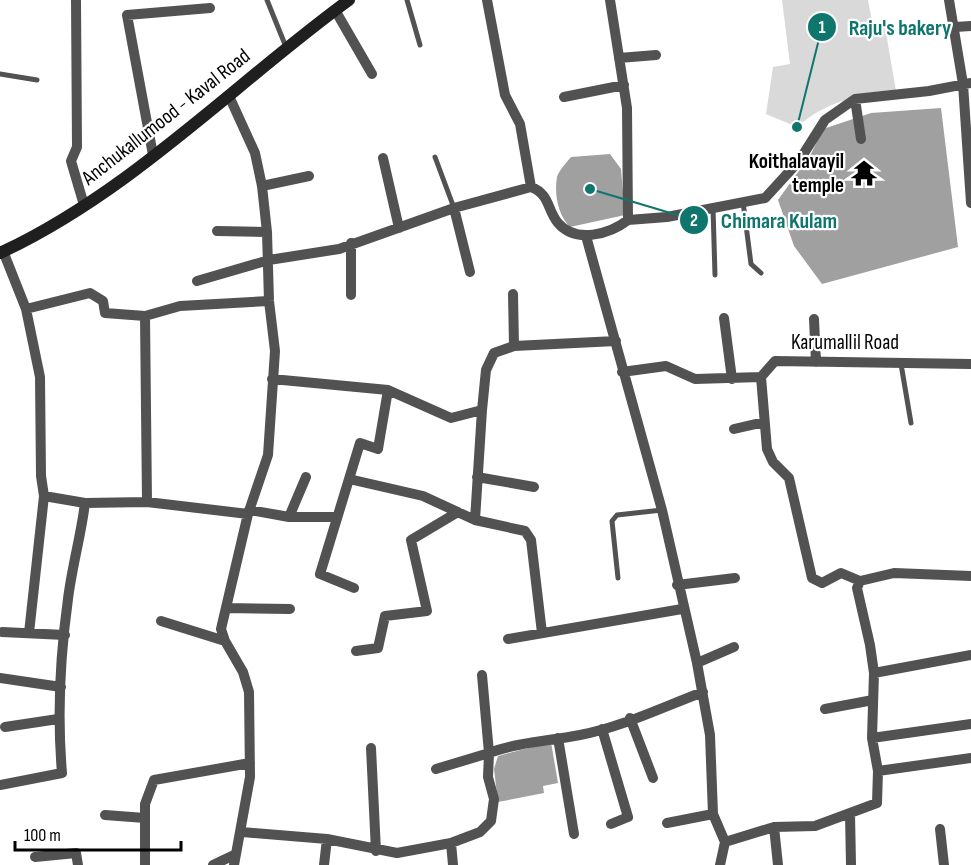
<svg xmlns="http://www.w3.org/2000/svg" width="971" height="865" font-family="'Sofia Sans Condensed',sans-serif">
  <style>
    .green { fill: #d9d9d9 }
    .water { fill: #a0a0a0 }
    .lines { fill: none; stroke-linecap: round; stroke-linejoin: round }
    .lane { stroke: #525252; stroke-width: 5 }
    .street { stroke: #525252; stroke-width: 10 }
    .secondary { stroke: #1f1f1f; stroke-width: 12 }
    .labels { text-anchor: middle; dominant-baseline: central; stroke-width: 4.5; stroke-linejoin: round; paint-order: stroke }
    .street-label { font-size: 21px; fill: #000; stroke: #fff }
    .poi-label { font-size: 21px; font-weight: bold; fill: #000; stroke: #fff; text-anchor: end }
    .leader { fill: none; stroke: #0f766e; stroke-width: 2 }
    .callout-dot { fill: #0f766e; stroke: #fff; stroke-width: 2 }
    .mark-label { font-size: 18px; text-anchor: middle; font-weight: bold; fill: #fff }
    .callout-label { font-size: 22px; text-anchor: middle; font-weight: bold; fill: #0f766e; stroke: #fff; stroke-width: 4.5; stroke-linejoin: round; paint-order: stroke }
  </style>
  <rect width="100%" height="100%" fill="#fff"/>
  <path class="green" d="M782,0H868L873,27H885L896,91C857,96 828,100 797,127L766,114L773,67L790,64Z"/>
  <path class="water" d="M941,108L958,247L822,284L794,246L778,200L811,154L823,129L871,113Z
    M610,154L621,169L625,215L570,227C558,215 554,194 557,177C559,170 567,162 571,157Z
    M551,742L558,783L543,786L544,793L498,802L494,769L498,756Z"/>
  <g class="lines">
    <path class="lane" d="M267,0L286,47
      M407,0L420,45
      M0,74L37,80
      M435,157L454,208
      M743,202L751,264L761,273
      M713,208L715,275
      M901,364L911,423
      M618,578L612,521L617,515L662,510"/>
    <path class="street" d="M76,0L77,147L71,161L84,205
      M487,0L505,95L520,124L531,187C550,194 547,210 558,223C576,244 610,234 628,220L627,108L610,0
      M949,0L963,84L971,203
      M335,10L372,74
      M955,27L971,26
      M619,58L656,55
      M229,96L255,153L262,186L267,232L269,301L275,351L268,455L248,514L221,629L225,641L243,672L249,692L250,777L234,865
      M564,97L624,85
      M861,139L855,99L929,91L971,83
      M153,155L127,15L210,8
      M383,158L399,228
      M262,186L309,176
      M454,208L470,272
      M628,220L667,217L765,198L799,161L825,120L855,99
      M217,231L267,232
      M586,236L662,510L697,663L710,735L713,814L725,842
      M3,251L26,309L40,377L41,476L44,496L85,503L147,502L248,514
      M197,281L269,260L339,249L454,208L531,187
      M513,294L514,346
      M351,295V243
      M26,309L90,293L103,301L105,313L145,316L147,502
      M145,316L180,306L269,301
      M724,318L732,379
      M814,319L816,362
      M622,372L666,366L695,379L761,377L775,361L971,364
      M761,377L767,449L773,462L789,478L812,578L822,583L841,573L860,581
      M272,379L388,390L451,418L482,410L486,370L494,353L514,346L616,341
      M734,429L764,422
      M477,477L534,487
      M349,479L423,496L475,520L525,531L531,540L542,633
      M250,510L289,517H337
      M289,517L306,477
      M475,520L482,410
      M677,585L735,578
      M354,588L320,574L360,443L378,449L388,390
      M226,608L290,609
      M161,621L225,641
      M2,632L65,635
      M29,633L44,496
      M508,639L682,609
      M356,651L378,648L385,616L427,611L411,540L458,512
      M697,663L734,647
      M874,673L870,645L857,588L860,581L894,573L971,576
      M0,678L61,687
      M825,709L873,700
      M630,718L653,778
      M5,727L58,719
      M602,729L628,817L611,824
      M558,738L574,834
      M872,738L971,724
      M371,748L376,851
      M436,769L489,753L482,675
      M878,771L971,758
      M0,785L62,773C57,715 60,657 68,599C72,566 81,536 85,503
      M850,813L851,865
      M105,815L145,818
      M667,823L713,814
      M774,827L778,865
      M940,829L944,865
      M242,832L327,839L397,853L451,843L480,832L491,821L494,799L488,777L489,753C519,742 549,741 580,735C622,727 663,707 703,692
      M451,843L453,865
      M35,857L76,853L78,865
      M145,865V804L154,780L250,763
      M213,865L234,855
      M324,865L327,839
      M720,865L725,842L774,827L815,826L877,803L878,771L872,738L874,673L971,655"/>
    <path class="secondary" d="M0,253C131,192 234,84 349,0"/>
  </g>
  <defs>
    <g id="temple-bare" transform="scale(2.07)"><path d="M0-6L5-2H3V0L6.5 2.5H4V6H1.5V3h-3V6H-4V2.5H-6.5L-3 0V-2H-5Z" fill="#000" stroke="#fff" stroke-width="2.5" paint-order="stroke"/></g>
  </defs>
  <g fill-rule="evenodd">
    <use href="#temple-bare" x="864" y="173"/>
  </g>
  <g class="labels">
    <g class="street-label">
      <text transform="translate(166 117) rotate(-38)">Anchukallumood - Kaval Road</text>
      <text x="845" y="342">Karumallil Road</text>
    </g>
    <g class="poi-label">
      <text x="844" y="161">Koithalavayil<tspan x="844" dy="24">temple</tspan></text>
    </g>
  </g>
  <path class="leader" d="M797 127L822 27M590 189L694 220"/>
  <g class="callout-dot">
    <circle cx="797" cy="127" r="6"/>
    <circle cx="590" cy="189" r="6"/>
    <circle cx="822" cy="27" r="15"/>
    <circle cx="694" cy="220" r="15"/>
  </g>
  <g class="mark-label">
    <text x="822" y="33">1</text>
    <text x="694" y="226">2</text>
  </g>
  <g class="callout-label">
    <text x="900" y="35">Raju's bakery</text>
    <text x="779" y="228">Chimara Kulam</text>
  </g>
  <path d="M15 841v9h166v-9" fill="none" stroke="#000000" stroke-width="3"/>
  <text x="24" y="841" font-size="18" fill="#000000" stroke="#ffffff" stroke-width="4.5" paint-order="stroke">100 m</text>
</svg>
